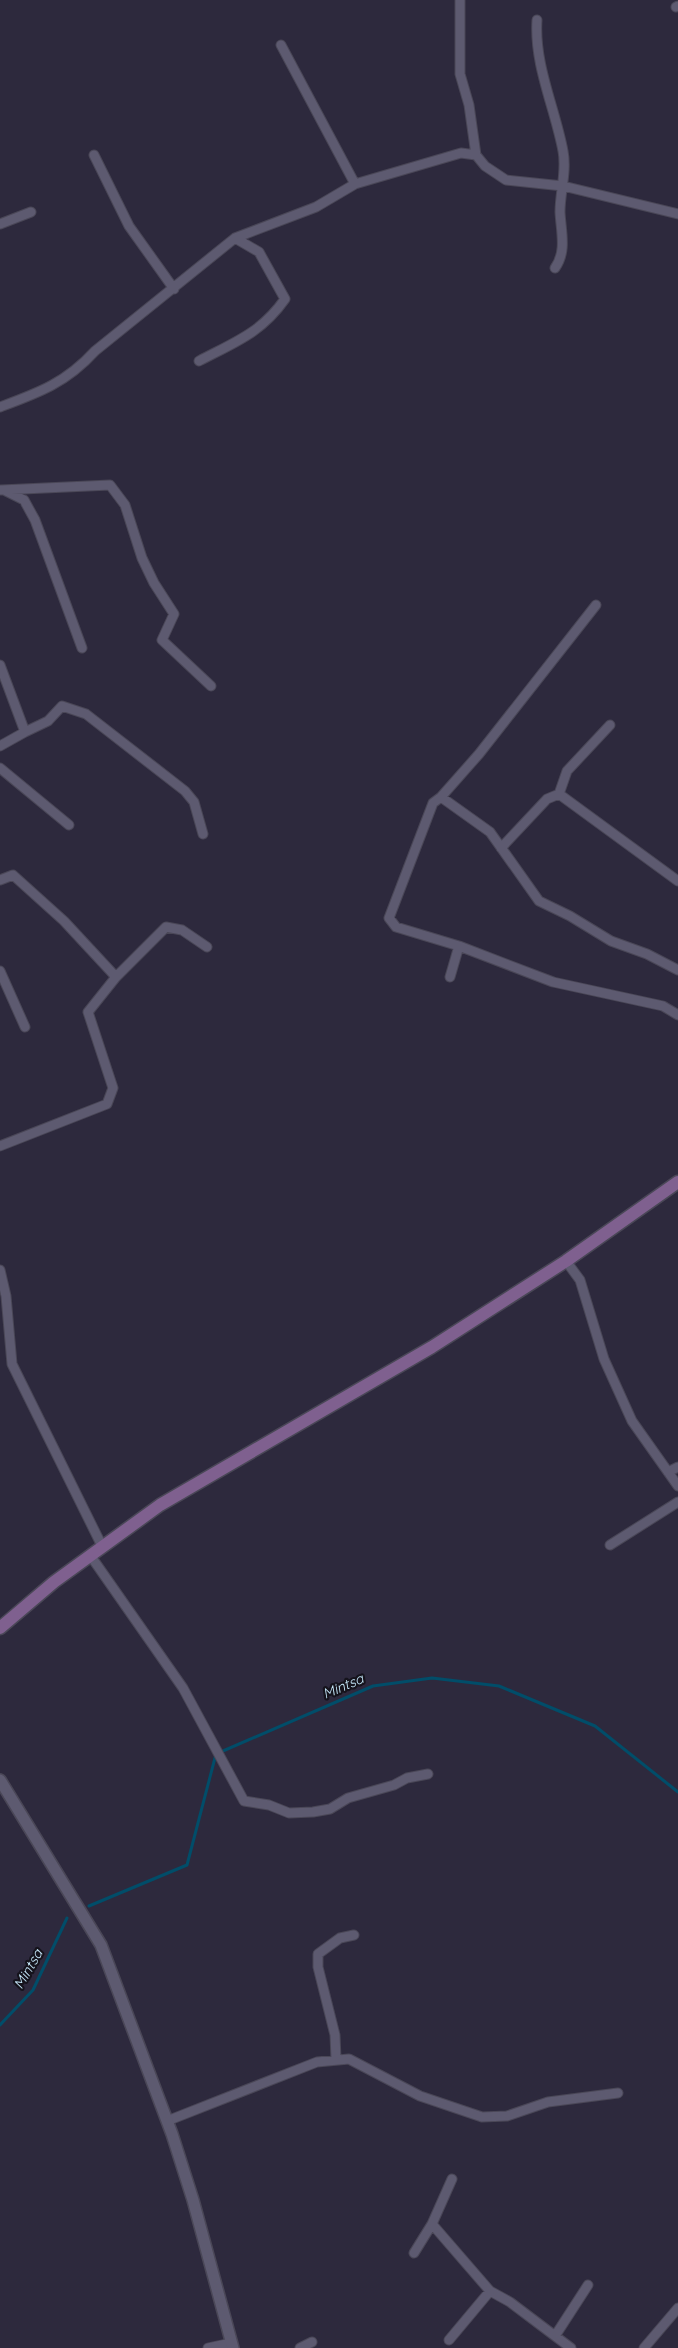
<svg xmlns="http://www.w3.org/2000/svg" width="678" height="2348" font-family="Quicksand,sans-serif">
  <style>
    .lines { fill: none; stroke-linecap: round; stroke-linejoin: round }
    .stream { stroke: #014d69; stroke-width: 3 }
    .minor-casing { stroke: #4a4757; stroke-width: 11 }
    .tertiary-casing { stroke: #4a4757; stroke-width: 14 }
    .secondary-casing { stroke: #4a4757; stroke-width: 15 }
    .minor { stroke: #5d5a70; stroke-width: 9 }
    .tertiary { stroke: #5d5a70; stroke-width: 11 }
    .secondary { stroke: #7f608f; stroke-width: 12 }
    .labels { text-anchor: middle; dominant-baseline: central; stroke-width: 4.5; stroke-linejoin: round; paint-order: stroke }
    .water-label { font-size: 14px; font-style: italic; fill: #c7e9fb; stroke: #15131c }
  </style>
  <rect width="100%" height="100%" fill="#2d293d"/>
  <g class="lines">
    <path class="stream" d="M89,1906L187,1865L216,1754L373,1686L432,1678L499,1686L595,1726L678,1792
      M0,2025L33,1990L67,1918"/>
    <g class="minor-casing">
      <path id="minor" d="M460,0V74L469,105L476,155
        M676,7L678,6
        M537,20C534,65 555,108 563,151C567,171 560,192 560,212C561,232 567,251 555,268
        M281,45L355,184L461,153L476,155L485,166L506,180L563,186L678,214
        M94,155L129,226L174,289
        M0,224L31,212
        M199,361C235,342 261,333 285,299L259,252L235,238
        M0,407C38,393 66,383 95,351L235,238L316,207L355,184
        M1,490L110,485L125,505L142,558L154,583L174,614L162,640L211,686
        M6,491L24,500L35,520L82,648
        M0,665L25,732L0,746
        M25,732L48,721L62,706L86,714L185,791L194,802L203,834
        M0,768L69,825
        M559,794L567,771L610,725
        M441,797L490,832L539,901L570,916L611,941L647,954L678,970
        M501,848L547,799L559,794L678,881
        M0,880L13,875L64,921L116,977
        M459,946L396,927L389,918L433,803L441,797L479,754L596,605
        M0,971L25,1027
        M450,977L459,946L553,982L663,1006L678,1015
        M0,1146L107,1104L113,1088L88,1012L116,977L166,927L182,930L207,947
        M566,1261L580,1280L604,1359L632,1421L678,1486
        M0,1270L6,1296L12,1364L102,1546
        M668,1472L678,1467
        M610,1545L678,1502
        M90,1555L183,1688L244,1801L269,1805L289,1813L313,1812L330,1809L348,1798L394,1785L407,1778L428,1774
        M336,2059L335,2035L318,1967V1954L340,1938L354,1935
        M167,2121L317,2062L349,2059L420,2096L482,2117L507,2116L548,2102L618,2093
        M432,2224L490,2291L510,2302L555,2336L588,2285
        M414,2253L432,2224L452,2179
        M555,2336L571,2348
        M449,2340L490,2291
        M208,2348L231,2343
        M300,2348L312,2342
        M644,2348L678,2308"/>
    </g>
    <g class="tertiary-casing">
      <path id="tertiary" d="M0,1780L101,1945L172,2134L193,2200L233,2348"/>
    </g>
    <g class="secondary-casing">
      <path id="secondary" d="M0,1628L54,1582L160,1505L432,1347L566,1261L678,1182"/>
    </g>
    <use href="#minor" class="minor"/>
    <use href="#tertiary" class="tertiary"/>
    <use href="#secondary" class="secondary"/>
  </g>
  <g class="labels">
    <g class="water-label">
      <text transform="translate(343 1686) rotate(-23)">Mintsa</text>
      <text transform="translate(28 1969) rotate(-60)">Mintsa</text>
    </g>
  </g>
</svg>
